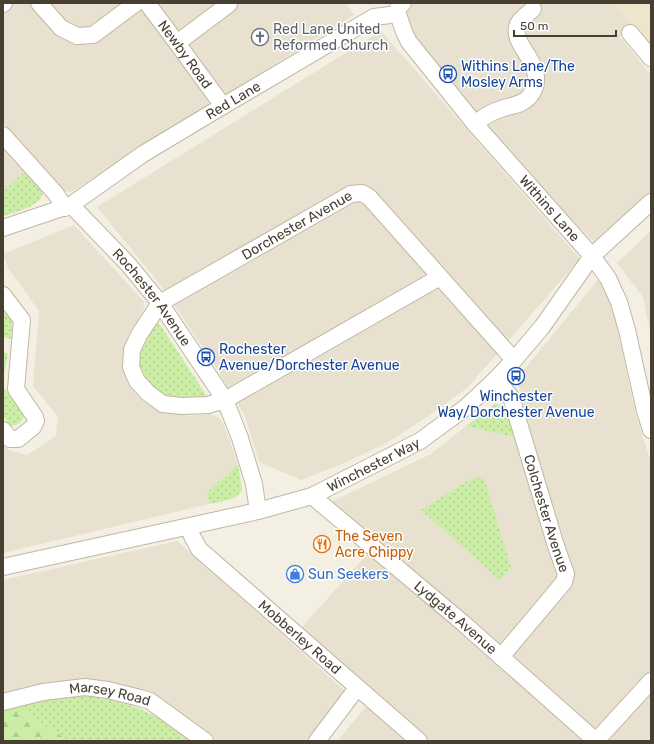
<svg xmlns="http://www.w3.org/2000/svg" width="654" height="744" font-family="Rubik,sans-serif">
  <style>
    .residential { fill: #e8e1d0 }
    .education { fill: #eee5cb }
    .grass { fill: url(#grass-dots) }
    .forest { fill: url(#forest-firs) }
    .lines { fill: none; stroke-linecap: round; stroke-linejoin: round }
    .minor-casing { stroke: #c0b7a4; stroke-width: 18 }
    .minor { stroke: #fff; stroke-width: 16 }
    .labels { text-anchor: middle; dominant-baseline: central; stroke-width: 3; stroke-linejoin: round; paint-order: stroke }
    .worship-label { font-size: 14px; fill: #5b616d; stroke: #fff; text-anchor: start }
    .street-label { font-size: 14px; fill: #463f32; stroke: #fff }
    .transit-label { font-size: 14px; fill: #164399; stroke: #fff; text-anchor: start }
    .food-label { font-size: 14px; fill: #c56008; stroke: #fff; text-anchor: start }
    .shop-label { font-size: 14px; fill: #366cbe; stroke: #fff; text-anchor: start }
  </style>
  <defs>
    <pattern id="grass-dots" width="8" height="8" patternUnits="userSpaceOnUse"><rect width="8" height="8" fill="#cbeda6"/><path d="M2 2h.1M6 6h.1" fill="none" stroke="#b0cc8f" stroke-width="1.8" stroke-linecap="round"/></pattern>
    <pattern id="forest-firs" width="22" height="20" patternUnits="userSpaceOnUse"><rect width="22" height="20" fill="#cbeda6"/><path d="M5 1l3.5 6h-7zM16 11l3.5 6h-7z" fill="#b0cc8f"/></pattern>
  </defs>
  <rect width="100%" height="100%" fill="#f3efe3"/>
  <path class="residential" d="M3,3H346L354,15L71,192L65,191L3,123Z
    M403,3H613L632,24L620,37L651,75V197L600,248L475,124L409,42Z
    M381,31L580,259L467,388L430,415L385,444L344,463L301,480L259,462L245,416L212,361L162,287L97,207Z
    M3,147L25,171L3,192Z
    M74,225L144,302V308L137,322L128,336L124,354V372L132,389L145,403L163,411L189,416L210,414L220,418L225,428L238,464L207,493L209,504L3,553V443L8,450L27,455L56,436L58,417L33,386L39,311L8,268L3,254Z
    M651,231V337L643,297L617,263Z
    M598,280L610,295L636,416L651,462V741H337L376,695L302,627L379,541L331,502L431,454L466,426L523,439L530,437L517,378Z
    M177,541L346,692L309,741H215L146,692L89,680L34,685L3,693V580Z"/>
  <path class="education" d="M613,3H651V58L630,33L632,24Z"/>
  <path class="grass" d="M25,171C30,176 37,181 41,187C51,204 13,213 3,216V192Z
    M7,311C14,321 13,327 11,339L3,337V315Z
    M155,317L208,398L169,399L140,378L137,350Z
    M3,352L8,353L3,379Z
    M3,379L4,388L23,410L24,417C20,423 18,426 10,426L3,416Z
    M495,404L501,405L506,409L514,437L466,426Z
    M238,464C238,469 242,485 242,489C240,500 219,502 209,504L207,493Z
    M473,478H484L511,568L500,580L421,510Z
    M77,695C104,697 131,703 155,716C168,723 180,732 191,741H69L18,707L3,720V710L59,697Z"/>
  <path class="forest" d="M17,706L69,741H3V720Z"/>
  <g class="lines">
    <g class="minor-casing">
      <g id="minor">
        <path d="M39,3L61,28L77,36L93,35L136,3"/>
        <path id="s1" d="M147,3L177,43L223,106"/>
        <path d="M3,4L4,3"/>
        <path id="s2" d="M398,14L404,32L409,42L475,124L592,256L608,278L619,302L627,330L645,411L651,430"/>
        <path d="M630,33L651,58"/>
        <path d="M177,43L229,4L228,3"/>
        <path d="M475,124C483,117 491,112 501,109C511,105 521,106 529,97C533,93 536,86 536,81C538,58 510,43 518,24C521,18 528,14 533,9"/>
        <path d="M3,135L56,194L65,208"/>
        <path id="s3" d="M71,205L128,264L160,303L225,400L240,438L254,484L258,511"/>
        <path id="s4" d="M3,228L71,205L143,154L223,106L374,17L398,14V8L403,3"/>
        <path id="s5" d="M440,277L225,400L208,405L182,406L163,404L148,393L137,381L131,367L132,350L139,335L160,303L351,194L362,193L369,197L514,360"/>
        <path d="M3,295L22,320L16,389L35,417L36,421L33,427L18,439H10L3,430"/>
        <path id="s6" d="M496,379L511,397L556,546L566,574L564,582L501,657"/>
        <path id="s7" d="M312,496L463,623L596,741"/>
        <path id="s8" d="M189,527L192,536L199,549L419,741"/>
        <path id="s9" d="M3,567L258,511L312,496L420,441L465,408L496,379L514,360L542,327L592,256L651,202"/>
        <path id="s10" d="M3,702L43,692L85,687L108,690L140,698L150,701L205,741"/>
        <path d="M317,741L357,688"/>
        <path d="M596,741L651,681"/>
      </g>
    </g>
    <use href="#minor" class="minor"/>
  </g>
  <defs>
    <g id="church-ring" transform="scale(0.9)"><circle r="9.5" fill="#fff" stroke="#6b7280" stroke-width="1.5"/><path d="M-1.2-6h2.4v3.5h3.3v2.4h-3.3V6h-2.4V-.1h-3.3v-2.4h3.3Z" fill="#6b7280"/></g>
    <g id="bus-ring" transform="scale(0.9)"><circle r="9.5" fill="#fff" stroke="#1a4fb4" stroke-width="1.5"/><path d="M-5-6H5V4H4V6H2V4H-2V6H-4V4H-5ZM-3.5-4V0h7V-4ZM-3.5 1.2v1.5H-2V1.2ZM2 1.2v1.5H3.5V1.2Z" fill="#1a4fb4"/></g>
    <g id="restaurant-ring" transform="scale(0.9)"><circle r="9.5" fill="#fff" stroke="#e8710a" stroke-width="1.5"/><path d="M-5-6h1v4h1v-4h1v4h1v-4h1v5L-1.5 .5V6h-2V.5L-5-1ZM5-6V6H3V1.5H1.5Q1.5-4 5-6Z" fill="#e8710a"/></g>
    <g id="shop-ring" transform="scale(0.9)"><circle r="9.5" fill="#fff" stroke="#3f7fe0" stroke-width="1.5"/><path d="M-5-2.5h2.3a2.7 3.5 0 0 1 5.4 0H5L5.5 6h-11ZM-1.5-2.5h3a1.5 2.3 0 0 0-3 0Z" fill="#3f7fe0"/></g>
  </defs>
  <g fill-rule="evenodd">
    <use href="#church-ring" x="260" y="37"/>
    <use href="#bus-ring" x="448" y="74"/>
    <use href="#bus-ring" x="206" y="357"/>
    <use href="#bus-ring" x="516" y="376"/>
    <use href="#restaurant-ring" x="322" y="544"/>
    <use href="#shop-ring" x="295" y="574"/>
  </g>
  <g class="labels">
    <g class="worship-label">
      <text x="273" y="29">Red Lane United<tspan x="273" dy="16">Reformed Church</tspan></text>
    </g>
    <g class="street-label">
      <text stroke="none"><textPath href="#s1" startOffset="64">Newby Road</textPath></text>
      <text stroke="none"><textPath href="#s4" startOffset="265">Red Lane</textPath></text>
      <text stroke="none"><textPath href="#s2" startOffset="248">Withins Lane</textPath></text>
      <text stroke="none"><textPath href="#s5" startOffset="590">Dorchester Avenue</textPath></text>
      <text stroke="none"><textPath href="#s3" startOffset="123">Rochester Avenue</textPath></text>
      <text stroke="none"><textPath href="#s9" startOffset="386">Winchester Way</textPath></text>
      <text stroke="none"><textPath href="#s6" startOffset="145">Colchester Avenue</textPath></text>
      <text stroke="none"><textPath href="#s7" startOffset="188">Lydgate Avenue</textPath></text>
      <text stroke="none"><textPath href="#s8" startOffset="158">Mobberley Road</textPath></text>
      <text stroke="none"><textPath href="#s10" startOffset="109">Marsey Road</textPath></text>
    </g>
    <g class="transit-label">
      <text x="461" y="66">Withins Lane/The<tspan x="461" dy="16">Mosley Arms</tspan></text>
      <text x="219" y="349">Rochester<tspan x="219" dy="16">Avenue/Dorchester Avenue</tspan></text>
      <text x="516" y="396" text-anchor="middle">Winchester<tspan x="516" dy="16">Way/Dorchester Avenue</tspan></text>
    </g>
    <g class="food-label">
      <text x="335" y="536">The Seven<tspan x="335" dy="16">Acre Chippy</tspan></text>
    </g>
    <g class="shop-label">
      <text x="308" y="574">Sun Seekers</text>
    </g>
  </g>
  <rect width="654" height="744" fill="none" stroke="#463f32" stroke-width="8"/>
  <path d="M514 30v6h102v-6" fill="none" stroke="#463f32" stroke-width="2"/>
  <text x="520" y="30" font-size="12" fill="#463f32" stroke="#ffffff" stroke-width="3" paint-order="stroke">50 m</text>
</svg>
